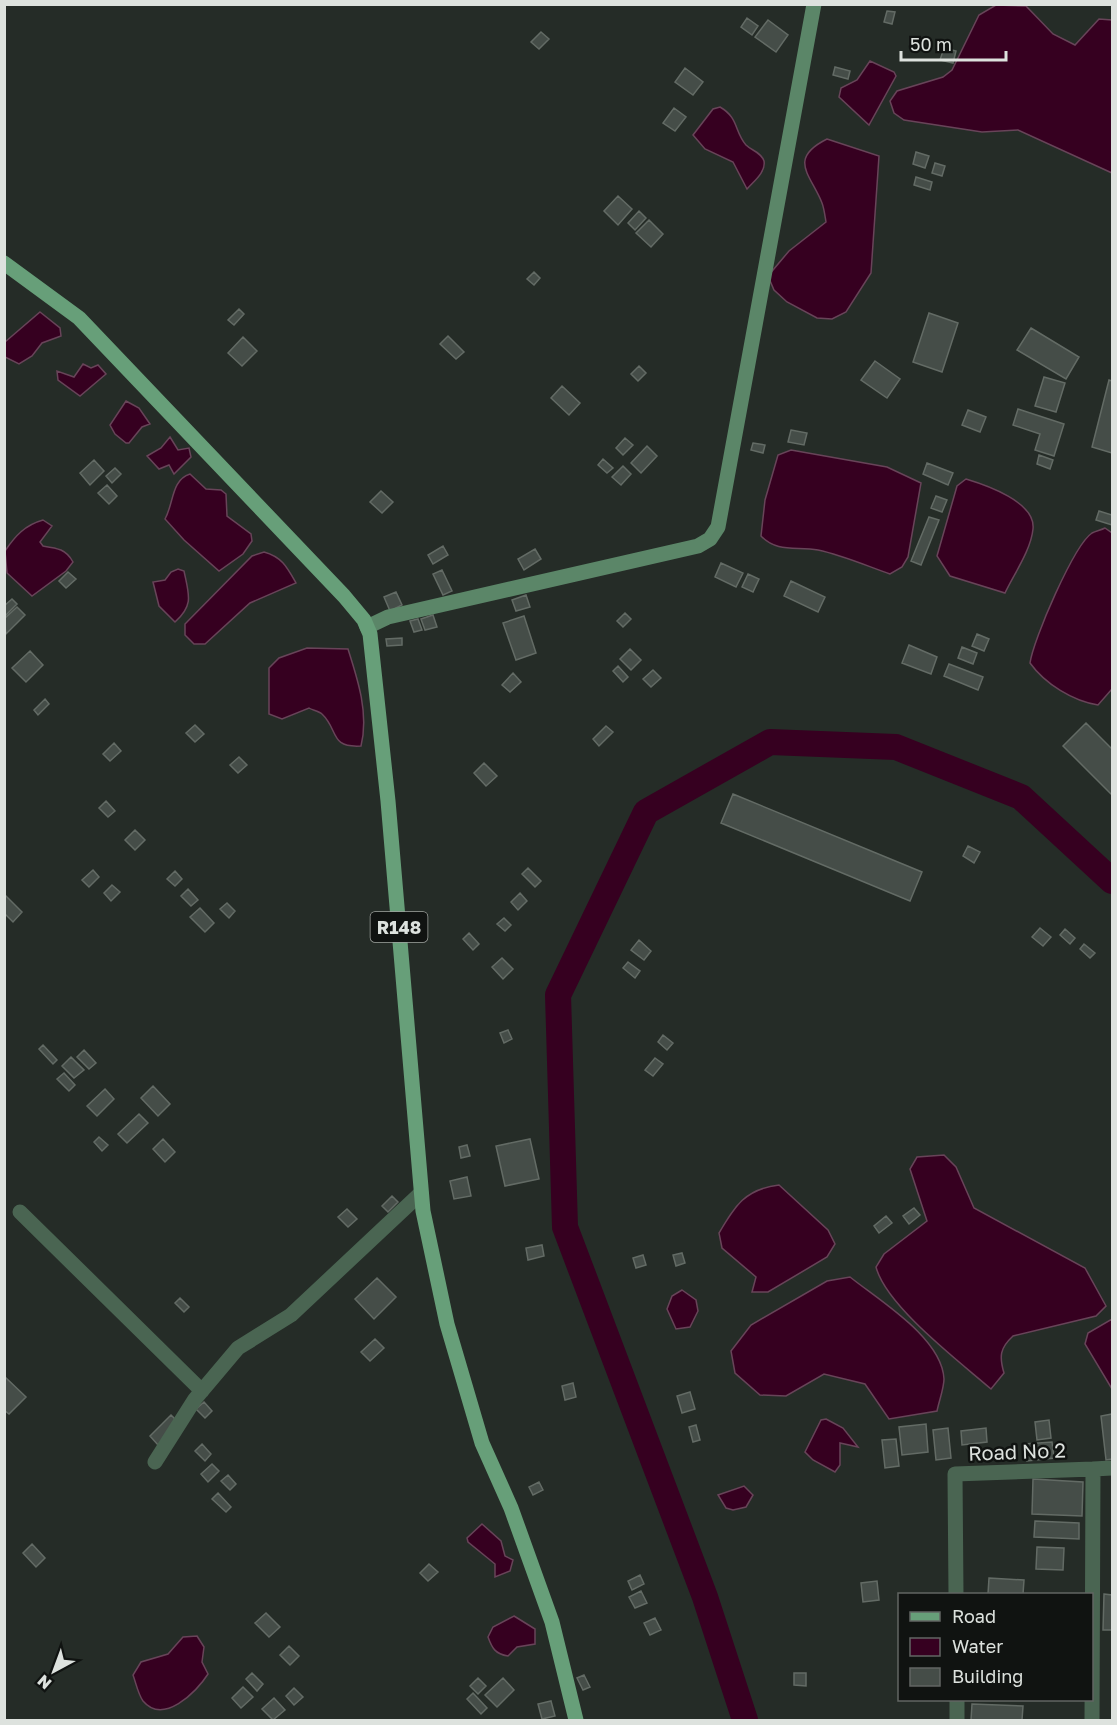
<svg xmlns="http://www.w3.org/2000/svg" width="1117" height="1725" font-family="'Golos Text',sans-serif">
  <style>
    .water { fill: #360020; stroke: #684459; stroke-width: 1.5 }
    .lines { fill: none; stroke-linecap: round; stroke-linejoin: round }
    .river { stroke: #360020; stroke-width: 26 }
    .building { fill: #454d48; stroke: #636b65; stroke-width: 1.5 }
    .minor { stroke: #4a6552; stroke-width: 15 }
    .secondary { stroke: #5b8668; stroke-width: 15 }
    .primary { stroke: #679f79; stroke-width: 15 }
    .labels { text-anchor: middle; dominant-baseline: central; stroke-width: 5; stroke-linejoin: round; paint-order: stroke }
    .shield { fill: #101311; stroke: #a0a4a0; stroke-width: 1.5 }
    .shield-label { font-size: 18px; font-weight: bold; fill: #dde2de }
    .street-label { font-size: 20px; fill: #dde2de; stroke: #101311 }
  </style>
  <rect width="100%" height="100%" fill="#252c27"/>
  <path class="water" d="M996,5L1026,6L1053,34L1075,45L1099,19L1112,20V173L1018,130L982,132L904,120L894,113L890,101L897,91L943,77L952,70L979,15Z
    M870,61L894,72L896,76L869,125L839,97L841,88L857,80Z
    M720,107C739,118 734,131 746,145C752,151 761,152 764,161C766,172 754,181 747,189L733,162L705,149L693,135L713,109Z
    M827,139L879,156L871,273L846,312L832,319L817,318L787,302L774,290L768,276L789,251L826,222C825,216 824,208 822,203C811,175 787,159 827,139Z
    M40,312L60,328L61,336L42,343L32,356L19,364L5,357V342Z
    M83,364L91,368L98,365L106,374L80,396L58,380L57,371L74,377Z
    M126,401L139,408L150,424L142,427L129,443H126L115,434L110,425Z
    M170,437L178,450L189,448L191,457L174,474L169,465L159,469L147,456L161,448Z
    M791,450L887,467L921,483L908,557L902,567L890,574C867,566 842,555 818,550C797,546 777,553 761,536L765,500L778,455Z
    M190,474L206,489L221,490L226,494L227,516L251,534L252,541L243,554L219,571L184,540L165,519C174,503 171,480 190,474Z
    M966,479C986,485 1036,502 1033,529C1031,550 1014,574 1005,593L950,576L937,556L957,486Z
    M43,520L52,526L40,542L43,546C57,548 66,549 73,562L66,571L32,596L7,573L5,551C15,536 25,525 43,520Z
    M1105,528L1112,533V689L1098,705C1073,701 1045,684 1030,663C1033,640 1074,545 1092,533C1096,531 1101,530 1105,528Z
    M264,552C282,557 287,567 296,583L250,603L205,644H194L185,635V624L252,556Z
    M178,569L184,571C189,595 194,605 175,622L159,606L153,582L165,580L171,572Z
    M307,648L348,649C358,680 369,714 361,746C329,748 339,730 322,714C319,711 312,710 309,708L282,719L269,714V668L279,658Z
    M944,1155L956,1167L974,1208L1085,1268L1106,1306L1096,1316L1013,1336C1000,1348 999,1356 1004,1373L991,1389C960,1362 886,1306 876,1267L884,1254L927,1221L910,1169L917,1157Z
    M779,1185L828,1230L835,1244L827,1257L768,1292H752L756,1277L722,1248L719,1233C735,1206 745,1189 779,1185Z
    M850,1277C880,1301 942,1338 944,1379C944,1388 939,1401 937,1411L889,1419L865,1384L824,1374L786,1396L760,1395L735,1373L731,1351L751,1325L827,1281Z
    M682,1290L696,1300L698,1311L690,1327L676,1329L667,1309L672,1296Z
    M1112,1319V1389L1085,1344L1088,1333Z
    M826,1419L843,1428L858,1447L840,1443V1465L835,1472L813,1460L805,1452L821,1420Z
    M744,1486L753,1495L746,1507L733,1510L726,1508L718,1495Z
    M482,1524L501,1541L505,1556L513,1560L510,1571L495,1577V1564L468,1542L467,1538Z
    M514,1616L535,1629V1644L517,1647L508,1656C495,1654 492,1648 488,1637L493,1627Z
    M197,1636L204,1647L202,1662L208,1674C196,1693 163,1725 143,1701C138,1694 136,1683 133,1675L141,1662L168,1654L183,1637Z"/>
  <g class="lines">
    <path class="river" d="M745,1720L705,1597L565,1227L558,995L646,812L770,742L896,747L1021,797L1112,881"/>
  </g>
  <path class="building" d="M887,11L895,12L892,24L884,22Z
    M747,18L758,26L752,35L741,27Z
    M768,20L788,35L776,52L755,37Z
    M541,32L549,39L539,49L531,42Z
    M944,48L956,51L953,63L940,60Z
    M835,67L850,71L848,79L833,75Z
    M685,68L703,82L693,95L675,82Z
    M674,108L686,117L675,131L663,123Z
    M916,152L929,156L925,168L913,164Z
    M935,163L945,166L942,176L932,173Z
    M916,177L932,182L930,190L914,185Z
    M618,196L632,209L618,225L604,211Z
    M639,211L646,218L635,230L628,223Z
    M649,220L663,234L651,247L636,233Z
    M534,272L540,278L534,285L527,279Z
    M239,309L244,314L234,325L228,320Z
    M929,313L958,323L942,372L913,362Z
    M1031,328L1079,357L1066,379L1017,350Z
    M448,336L464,352L456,359L440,344Z
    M243,337L257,351L242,366L228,353Z
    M875,361L900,379L887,398L861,380Z
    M639,366L646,373L638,381L631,374Z
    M1044,377L1065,383L1056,412L1035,406Z
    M1109,380L1112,381V453L1092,447Z
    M562,386L580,403L569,415L551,398Z
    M1018,409L1064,424L1054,456L1035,450L1040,434L1013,425Z
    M968,410L986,417L980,432L962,425Z
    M791,430L807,433L804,445L788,442Z
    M625,438L633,445L623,455L616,448Z
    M753,443L765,445L763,453L751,450Z
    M647,446L657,456L641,473L631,463Z
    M1039,455L1053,460L1050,469L1037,464Z
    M603,459L613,468L607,473L598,465Z
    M94,460L104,471L90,485L80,473Z
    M927,463L953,473L948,485L923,474Z
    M623,466L631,474L621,485L612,477Z
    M115,468L121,474L112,483L106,476Z
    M107,485L117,496L109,504L98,493Z
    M381,491L393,502L382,513L370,502Z
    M936,496L947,500L942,512L931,508Z
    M1099,511L1112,515V525L1096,520Z
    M929,517L939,520L921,565L911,561Z
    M443,546L448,555L433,564L428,555Z
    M535,549L541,559L524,570L518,559Z
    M721,563L743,573L736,587L715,577Z
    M442,570L452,591L443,595L433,574Z
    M68,572L76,579L66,588L59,581Z
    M748,574L759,579L753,592L742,587Z
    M791,581L825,597L818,612L784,596Z
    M396,592L402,605L390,611L384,597Z
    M526,595L530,607L516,611L512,600Z
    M12,599L17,604L4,617V606Z
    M17,607L25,615L6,634L4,619Z
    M625,613L631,619L623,627L617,621Z
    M433,615L437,627L425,630L421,619Z
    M524,616L536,653L516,660L503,623Z
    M418,619L422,630L414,632L410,621Z
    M977,634L989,639L984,651L972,646Z
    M402,638V645L387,646L386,639Z
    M909,645L937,657L931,674L902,663Z
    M962,647L977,653L973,664L958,658Z
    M630,649L641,660L631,670L620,659Z
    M30,651L43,665L26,682L12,668Z
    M949,664L983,677L978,690L944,676Z
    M618,666L628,677L623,682L613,671Z
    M653,670L661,678L651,687L643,679Z
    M513,673L521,682L510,692L502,685Z
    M45,699L49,704L38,715L34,710Z
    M1086,723L1112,749V795L1063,746Z
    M195,725L204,734L195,742L186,733Z
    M606,726L613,732L599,746L593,739Z
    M114,743L121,751L110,761L103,754Z
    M239,757L247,765L238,773L230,765Z
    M484,763L497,776L486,786L474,773Z
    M733,794L922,872L910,901L721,823Z
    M106,801L115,811L108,817L99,808Z
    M135,830L145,840L135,850L125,840Z
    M968,846L980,852L974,863L963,856Z
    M528,868L541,881L535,887L522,874Z
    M93,870L99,877L89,887L82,880Z
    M175,871L182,879L175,886L167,879Z
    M112,885L120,892L111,901L104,893Z
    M188,889L198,900L191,906L181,896Z
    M520,893L527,901L518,910L511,902Z
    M4,894L22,912L13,922L4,913Z
    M227,903L235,911L229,918L220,909Z
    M200,908L214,923L205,932L190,917Z
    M504,918L511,925L505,931L497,924Z
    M1040,928L1051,937L1043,946L1032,937Z
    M1065,929L1075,938L1070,944L1060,935Z
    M469,933L479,944L473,950L463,939Z
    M639,940L651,951L644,960L631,950Z
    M1084,944L1095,953L1090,958L1080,949Z
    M502,958L513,969L503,979L492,967Z
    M628,962L640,971L635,978L623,968Z
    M508,1030L512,1039L504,1043L500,1033Z
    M663,1035L673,1043L667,1050L658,1042Z
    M43,1045L57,1060L53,1064L39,1049Z
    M84,1050L96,1063L89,1069L77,1057Z
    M71,1057L84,1070L74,1078L62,1066Z
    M655,1058L663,1064L653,1076L645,1070Z
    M64,1073L75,1085L69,1091L57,1079Z
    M153,1086L170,1104L158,1116L141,1098Z
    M105,1089L114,1099L97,1116L87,1106Z
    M139,1114L148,1123L127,1143L118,1134Z
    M99,1137L108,1145L102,1151L94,1142Z
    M163,1139L175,1152L165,1162L153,1149Z
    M530,1139L539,1179L505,1186L496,1146Z
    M467,1145L470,1156L461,1158L459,1147Z
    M467,1177L471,1196L454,1199L450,1181Z
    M392,1196L398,1202L388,1212L382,1206Z
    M914,1208L920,1215L909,1224L903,1216Z
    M347,1209L357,1219L348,1227L338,1217Z
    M886,1216L892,1223L879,1233L874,1226Z
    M542,1245L544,1256L528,1260L526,1248Z
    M682,1253L685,1263L676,1266L673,1255Z
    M643,1255L646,1265L636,1268L633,1258Z
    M377,1278L396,1297L374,1319L355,1299Z
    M180,1298L189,1307L184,1312L175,1303Z
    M375,1339L384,1348L370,1361L361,1352Z
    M4,1376L26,1397L9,1414L4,1410Z
    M573,1383L576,1397L565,1400L562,1386Z
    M690,1392L695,1409L682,1413L677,1396Z
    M204,1402L212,1411L205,1418L196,1409Z
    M1112,1414V1459L1106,1460L1101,1416Z
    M171,1415L180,1424L158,1445L150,1436Z
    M1049,1420L1051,1438L1037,1440L1035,1422Z
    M926,1424L928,1452L902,1455L899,1427Z
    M696,1425L700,1440L693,1442L689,1427Z
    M948,1428L951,1458L936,1460L933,1430Z
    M986,1428L987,1442L962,1445L961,1431Z
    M896,1439L899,1466L885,1468L882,1440Z
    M1052,1442L1054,1458L1027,1461L1025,1444Z
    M202,1444L211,1454L205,1461L195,1451Z
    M212,1464L219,1471L208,1482L201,1474Z
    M228,1475L236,1484L230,1490L221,1481Z
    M1033,1479L1083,1482L1082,1516L1032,1514Z
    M539,1482L543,1490L533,1495L529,1487Z
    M218,1493L231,1507L226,1512L212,1499Z
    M1035,1521L1079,1523V1539L1034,1537Z
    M32,1544L45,1558L36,1567L23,1553Z
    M1037,1547L1064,1548L1063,1570L1036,1569Z
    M429,1564L438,1572L428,1581L420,1573Z
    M640,1575L644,1584L632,1590L628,1581Z
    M989,1578L1024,1580L1023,1594H988Z
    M877,1581L879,1600L863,1602L861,1583Z
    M641,1591L647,1603L635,1608L629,1597Z
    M1104,1594L1112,1595V1630H1103Z
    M266,1613L280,1627L269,1637L255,1623Z
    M655,1618L661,1630L650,1635L644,1623Z
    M289,1646L299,1656L290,1665L280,1655Z
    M252,1673L263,1684L257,1691L246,1679Z
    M794,1673H806V1686L794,1685Z
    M584,1675L590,1687L583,1690L577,1678Z
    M478,1678L486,1686L478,1694L470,1686Z
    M503,1678L514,1690L497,1707L485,1695Z
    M243,1687L253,1697L241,1708L232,1698Z
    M294,1688L303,1697L294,1705L286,1696Z
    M473,1693L487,1708L481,1714L467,1699Z
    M274,1698L285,1710L273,1720L262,1709Z
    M551,1701L555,1716L542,1719L538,1704Z
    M972,1704L1023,1706L1022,1720H971Z"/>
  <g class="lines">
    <path class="minor" d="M20,1212L202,1391
      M155,1462L195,1399L238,1348L291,1315L421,1193
      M956,1594L955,1474L1093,1469
      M957,1700V1720
      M1092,1720L1093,1469L1112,1468"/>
    <path class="secondary" d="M367,627L388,617L698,546L710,539L718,527L814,4"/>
    <path class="primary" d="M4,263L79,318L344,596L364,620L370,634L388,801L423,1211L447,1324L482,1443L511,1508L552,1622L576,1720"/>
  </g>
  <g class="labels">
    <rect class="shield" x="370.5" y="912" width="57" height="30" rx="4.5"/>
    <g class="shield-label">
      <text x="399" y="927">R148</text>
    </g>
    <g class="street-label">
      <text transform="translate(1017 1451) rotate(-2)">Road No 2</text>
    </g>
  </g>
  <rect width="1117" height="1725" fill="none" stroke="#dde2de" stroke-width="12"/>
  <rect x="898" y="1593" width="195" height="108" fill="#101311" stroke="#626663" stroke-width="1.5"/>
  <rect x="910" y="1612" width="30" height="9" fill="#679f79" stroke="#626663" stroke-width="1.5"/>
  <text x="952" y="1623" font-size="18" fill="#dde2de">Road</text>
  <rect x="910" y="1638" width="30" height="18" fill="#360020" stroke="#626663" stroke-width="1.5"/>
  <text x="952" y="1653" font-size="18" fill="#dde2de">Water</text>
  <rect x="910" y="1668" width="30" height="18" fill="#454d48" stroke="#626663" stroke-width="1.5"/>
  <text x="952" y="1683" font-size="18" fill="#dde2de">Building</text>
  <g transform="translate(54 1671) rotate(221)" stroke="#101311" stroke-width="4.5" paint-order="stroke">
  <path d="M0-4.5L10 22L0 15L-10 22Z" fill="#dde2de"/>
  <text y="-9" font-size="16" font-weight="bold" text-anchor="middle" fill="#dde2de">N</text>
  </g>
  <path d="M901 51v9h105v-9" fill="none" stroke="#dde2de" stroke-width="3"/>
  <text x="910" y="51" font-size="18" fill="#dde2de" stroke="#101311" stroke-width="4.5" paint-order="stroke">50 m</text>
</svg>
